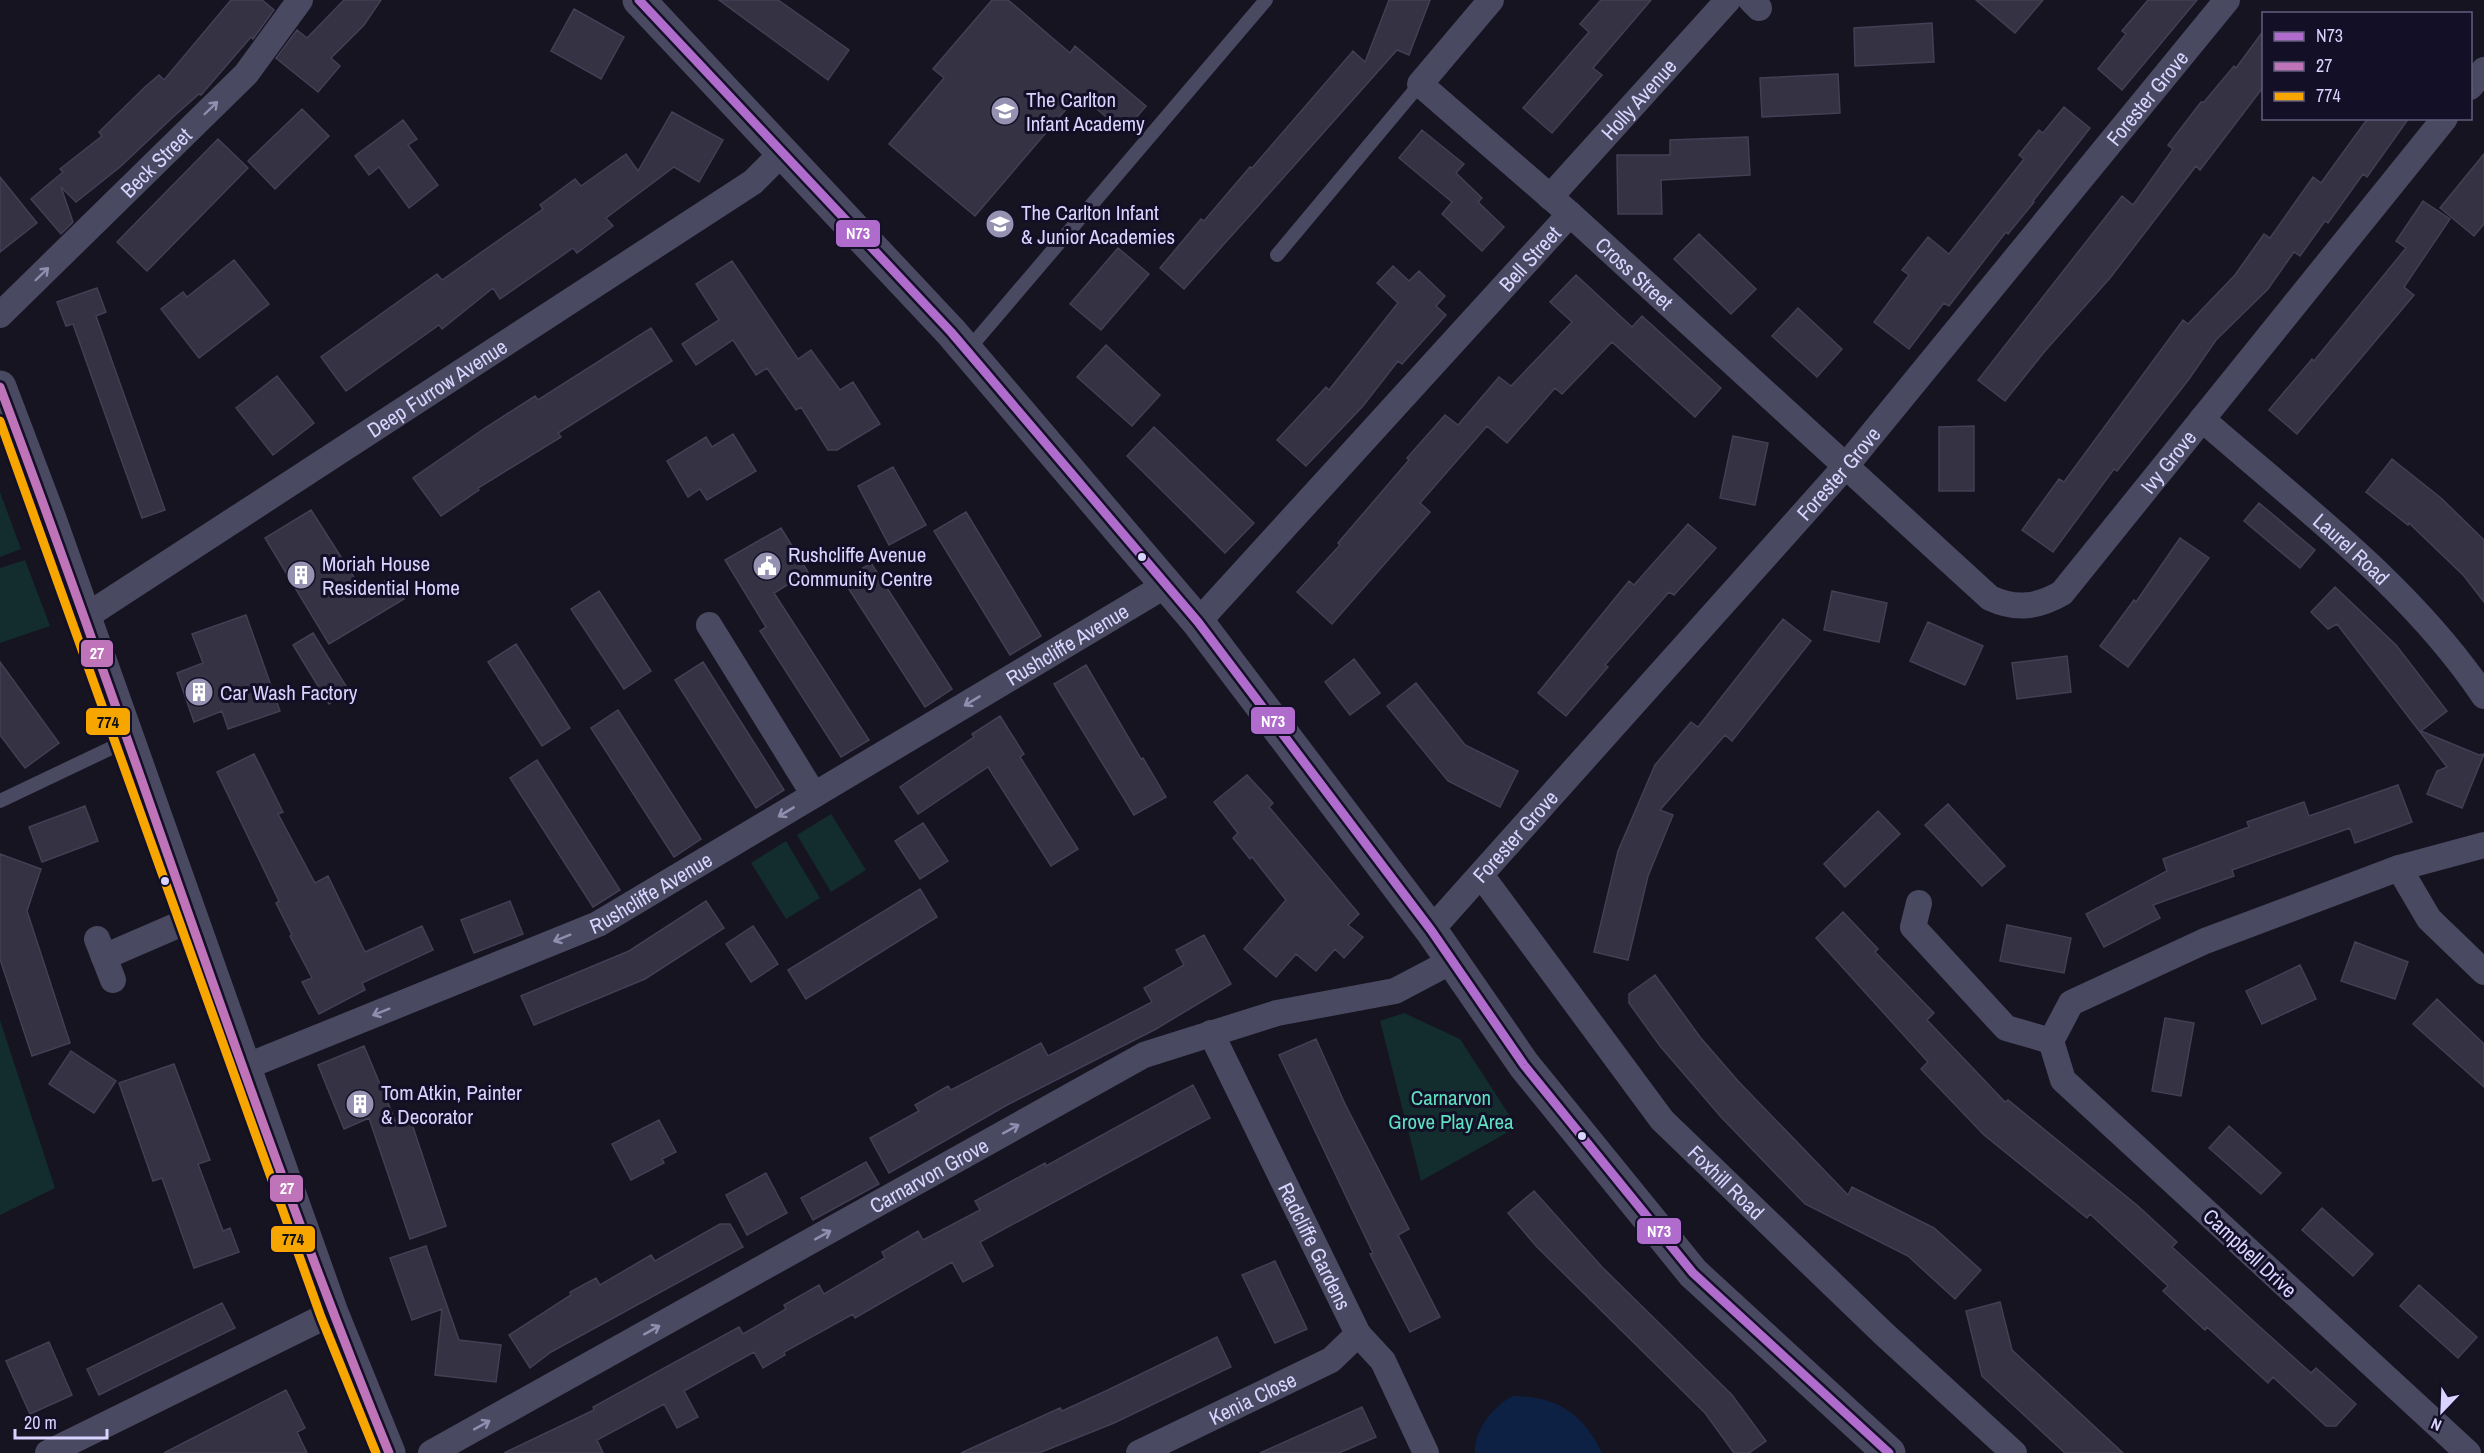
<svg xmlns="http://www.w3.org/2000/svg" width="2484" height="1453" font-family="'Archivo Narrow',sans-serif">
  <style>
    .green { fill: #132c2d }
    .water { fill: #0d2144 }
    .building { fill: #343243; stroke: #433f54; stroke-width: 1.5 }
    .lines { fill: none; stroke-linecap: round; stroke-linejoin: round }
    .service { stroke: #4a4962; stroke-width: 14 }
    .minor { stroke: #4a4962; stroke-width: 26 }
    .tertiary { stroke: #4a4962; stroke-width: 33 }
    .bus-1-casing { stroke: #130f26; stroke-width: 14 }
    .bus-2-casing { stroke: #130f26; stroke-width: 14 }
    .bus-3-casing { stroke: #130f26; stroke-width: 14 }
    .bus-1 { stroke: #b06ccc; stroke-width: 9 }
    .bus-2 { stroke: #bf73b8; stroke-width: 9 }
    .bus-3 { stroke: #f7a600; stroke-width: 9 }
    .oneway { stroke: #928eb0 }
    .bus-dot { fill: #d9d4ff; stroke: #130f26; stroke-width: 2 }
    .labels { text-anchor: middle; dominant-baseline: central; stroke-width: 6; stroke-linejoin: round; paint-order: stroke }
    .street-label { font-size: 21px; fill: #d9d4ff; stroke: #130f26 }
    .poi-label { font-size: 21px; fill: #d9d4ff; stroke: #130f26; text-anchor: start }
    .park-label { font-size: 21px; fill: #5fe0c0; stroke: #130f26 }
    .line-badge { stroke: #130f26; stroke-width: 2 }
    .badge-label { font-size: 16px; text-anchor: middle; font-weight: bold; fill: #fff }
    .pale-badge-label { font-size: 16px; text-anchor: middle; font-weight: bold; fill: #111 }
  </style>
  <rect width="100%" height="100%" fill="#161421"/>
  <path class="green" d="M0,492L21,549L0,557Z
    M25,560L50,626L0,643V568Z
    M831,814L866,870L831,892L797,835Z
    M786,841L820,898L786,919L751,863Z
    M1404,1013L1460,1039L1517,1127L1421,1181L1380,1021Z
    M0,1020L55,1188L0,1215Z"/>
  <path class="water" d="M1513,1396C1558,1397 1582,1413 1602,1453H1475C1473,1431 1495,1404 1513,1396Z"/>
  <path class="building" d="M231,0H262L274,10L253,39L251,37L201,95L199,94L173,117L120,167L76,202L61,187L73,222L61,234L31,199L63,172L60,169L102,136L99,132L145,87L159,75L164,80Z
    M344,0H381L364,25L331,58L340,66L318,92L276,58L297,30L307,38Z
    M719,0H778L849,50L828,80Z
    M992,0H1008L1070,53L1075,46L1146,106L1124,132L1079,94L975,216L889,144L944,78L933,69Z
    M1389,0H1430L1409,55L1397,50L1184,289L1160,268L1201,219L1204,221L1250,167L1252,168L1353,51L1365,62Z
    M1601,0H1651L1593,68L1602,75L1552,133L1523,108L1589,32L1580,24Z
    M1976,0H2043L2015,33Z
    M2148,0H2197L2122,90L2098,69L2126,34L2122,31Z
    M574,9L624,37L601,79L551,51Z
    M1932,23L1934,62L1855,66L1854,28Z
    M2264,30V86L2200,170L2196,166L2110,278L2045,351L2005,401L1978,380L2122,196L2133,205L2173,149L2168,145L2201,102H2204L2234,66L2236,68Z
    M1838,74L1840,113L1762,117L1760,78Z
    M2064,107L2090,128L2033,201L2034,202L2008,234L2006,232L1949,306L1944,303L1909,349L1874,322L1909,275L1902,270L1928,237L1949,254L2024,159L2019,155L2039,130L2043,133Z
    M302,109L329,136L275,189L248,161Z
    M672,112L723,140L699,182L674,167L606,218L613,226L577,253L573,248L500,299L493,288L442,329L439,325L346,391L321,357L437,274L442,280L543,209L540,205L575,179L581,186L626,154L638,171Z
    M2368,118H2409L2367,177L2363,174L2328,223L2325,221L2300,256L2294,252L2268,289L2216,340L2189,379L2117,471L2114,469L2053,552L2022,530L2059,479L2064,482L2183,320L2188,324L2235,275L2264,234L2270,238L2313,177L2321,183Z
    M403,120L417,139L408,145L438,185L409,208L379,167L369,175L355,156Z
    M1422,130L1464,164L1456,173L1482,198L1478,202L1504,227L1482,251L1442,214L1452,202L1399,158Z
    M1748,137L1750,175L1661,180L1662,214H1618L1617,155H1670V140Z
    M218,139L248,168L147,271L117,242Z
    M2484,154V224L2474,236L2440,208Z
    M0,177L37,223L0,252Z
    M2423,201L2450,219L2404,287L2414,295L2297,434L2269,410L2312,359L2314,361L2406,248L2396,241Z
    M1699,234L1756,289L1731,314L1674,259Z
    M1118,248L1149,274L1101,330L1070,304Z
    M234,260L269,304L199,358L161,309L183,292L187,297Z
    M732,261L798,359L811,350L840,390L853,382L880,424L837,450H828L801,407L796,410L767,368L756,375L733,340L696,365L682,344L719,320L696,284Z
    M1393,266L1409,281L1419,271L1445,296L1436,306L1446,315L1402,364L1398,361L1363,406L1306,466L1277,440L1326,387L1329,390L1398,303L1377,283Z
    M1576,275L1632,327L1642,316L1721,388L1695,417L1612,342L1562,394L1555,388L1507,443L1487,426L1420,503L1430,512L1332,624L1297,592L1340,545L1338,543L1409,460L1407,458L1445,415L1458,425L1499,377L1511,386L1572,322L1550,302Z
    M97,288L106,312L96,316L165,510L142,518L73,324L66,326L57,302Z
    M1798,308L1842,349L1817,377L1772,336Z
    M651,328L672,361L558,433L561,437L478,488L479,490L441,516L413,478L485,428L535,396L538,400Z
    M1106,345L1160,395L1132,426L1077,377Z
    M277,376L314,423L273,455L236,408Z
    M1974,426V491H1939V427Z
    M1154,427L1254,523L1225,553L1127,456Z
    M733,434L756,471L707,500L700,489L688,497L667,461L706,437L712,447Z
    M1733,436L1768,443L1755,505L1720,498Z
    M2392,459L2441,498L2484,540V602L2464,576L2409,523L2408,525L2366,492Z
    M893,467L926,525L889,545L858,486Z
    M2259,503L2315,550L2300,568L2244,521Z
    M311,510L364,593L390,578L404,599L329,644L265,538Z
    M966,512L1041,636L1010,655L934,531Z
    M1688,524L1716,548L1674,595L1669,592L1605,665L1608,667L1566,716L1538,693L1629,581L1634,585Z
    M781,528L808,572L774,593L869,740L841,757L760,631L766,627L725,560Z
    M2180,538L2209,558L2128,667L2100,646L2134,600L2136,602Z
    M871,563L952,689L925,707L843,580Z
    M2335,587L2396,645L2447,711L2421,731L2479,755L2484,754L2462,808L2427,794L2437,771L2447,767L2337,624L2328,629L2311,612Z
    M599,591L651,671L624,689L571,609Z
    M1832,591L1887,603L1879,642L1824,630Z
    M246,615L280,711L228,729L222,711L194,722L177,673L203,663L192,634Z
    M1783,619L1811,641L1732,741L1725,735L1660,810L1673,815L1648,876L1628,960L1594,952L1618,851L1655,765L1691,722L1698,727Z
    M1928,622L1983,646L1965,685L1910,661Z
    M313,633L349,691L329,704L293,645Z
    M516,644L570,728L542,746L488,662Z
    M2067,656L2071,692L2017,699L2012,663Z
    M1354,659L1380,693L1350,715L1325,682Z
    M0,662L59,743L25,768L0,735Z
    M703,662L784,790L756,808L675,680Z
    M1086,665L1141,759L1143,758L1166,797L1134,815L1054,684Z
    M1416,683L1465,745L1518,771L1500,807L1448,781L1387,706Z
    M618,710L701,839L674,857L591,728Z
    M1000,716L1024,754L1020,757L1078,849L1051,866L988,767L918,814L900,787L974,737L972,734Z
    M254,754L283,812L278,814L315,883L328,876L365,952L422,926L433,950L362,983L365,990L319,1014L302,982L312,978L290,936L292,935L276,903L279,901L217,772Z
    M537,760L620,890L593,907L510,778Z
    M1247,775L1273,803L1269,807L1359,914L1348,925L1363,937L1344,958L1335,949L1316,971L1296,954L1276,977L1244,949L1286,900L1252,857L1250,859L1233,838L1238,833L1214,802Z
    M2398,785L2412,822L2355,843L2350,828L2232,870L2234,876L2153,905L2160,918L2104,947L2086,914L2167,871L2163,859L2249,827L2247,822L2304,802L2309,816Z
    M1948,804L2005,866L1982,886L1925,825Z
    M85,806L98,841L42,862L29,827Z
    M1878,811L1900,834L1845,887L1824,864Z
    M923,823L948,861L920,879L895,841Z
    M0,854L41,869L27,911L70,1043L32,1056L0,959Z
    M920,889L937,917L806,999L788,970Z
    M510,901L523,934L474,953L461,920Z
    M706,901L724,928L645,979L534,1025L521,996L629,951Z
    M1843,912L1878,949L1875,952L1934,1013L1927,1020L2005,1102L2008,1100L2138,1206L2177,1242L2172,1247L2252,1320L2311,1373L2316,1368L2356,1404L2336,1426H2326L2273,1377L2268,1383L2207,1327L2205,1330L2163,1291L2168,1286L2090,1214L2087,1218L1984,1135L1921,1069L1928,1062L1816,938Z
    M2007,925L2071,938L2064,973L2000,961Z
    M753,926L778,964L751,982L726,944Z
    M1204,935L1231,984L1156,1029L1007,1105L889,1173L870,1138L919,1111L915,1105L948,1086L951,1090L1041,1043L1048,1056L1152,1002L1144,988L1184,965L1176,950Z
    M2355,942L2408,962L2395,999L2341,981Z
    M2300,965L2316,999L2262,1024L2246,991Z
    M1655,975L1700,1037L1738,1081L1848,1195L1852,1187L1934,1228L1981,1270L1955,1299L1908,1256L1805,1204L1721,1117L1660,1046L1629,1003V994Z
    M2437,999L2484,1044V1087L2413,1024Z
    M2165,1018L2194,1023L2181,1096L2152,1091Z
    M1316,1039L1345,1104L1409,1229L1398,1235L1440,1317L1410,1332L1370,1254L1373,1253L1350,1205L1279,1055Z
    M364,1046L396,1122L410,1118L446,1226L410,1239L369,1118L344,1129L318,1065Z
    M71,1051L116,1081L94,1113L49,1084Z
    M174,1064L210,1160L198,1164L223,1231L230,1228L239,1252L194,1268L162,1178L153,1181L119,1083Z
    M1193,1085L1210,1118L980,1242L993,1266L963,1282L952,1262L855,1318L853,1314L784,1352L785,1355L763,1368L754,1352L684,1391L698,1417L677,1428L664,1404L597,1440L603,1453H504L594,1410L593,1407L739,1327L743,1334L786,1309L784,1305L819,1285L824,1294L885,1258L882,1252L918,1231L923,1240L980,1210L975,1201L1045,1163L1046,1166Z
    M659,1120L676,1152L662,1159L664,1163L631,1180L612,1144Z
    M2229,1126L2281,1173L2261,1194L2209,1148Z
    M866,1162L879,1184L813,1220L801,1198Z
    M766,1173L787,1213L747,1235L726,1195Z
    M1534,1191L1602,1267L1732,1395L1766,1441L1749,1453H1734L1705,1413L1537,1247L1508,1213Z
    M2322,1208L2373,1254L2353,1276L2302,1230Z
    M720,1224H730L743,1247L551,1352L530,1368L509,1335L571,1295L570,1292L596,1278L600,1285L651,1255L655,1261Z
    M426,1246L459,1340L501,1345L496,1382L435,1375L442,1309L412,1320L390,1258Z
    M1275,1261L1307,1329L1275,1343L1242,1275Z
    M2419,1285L2477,1337L2458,1358L2400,1306Z
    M2000,1302L2012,1350L2123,1453H2065L1982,1376L1966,1311Z
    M222,1303L235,1328L99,1395L87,1369Z
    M1217,1337L1231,1367L1114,1423L1039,1453H961L1060,1408L1062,1411L1108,1390Z
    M49,1342L72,1395L30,1414L6,1361Z
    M286,1390L305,1428L297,1432L307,1453H164Z
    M1362,1407L1376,1437L1339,1453H1260Z"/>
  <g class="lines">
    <path class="service" d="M1277,255L1420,84
      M967,351L1266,0
      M0,801L128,740"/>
    <g class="minor">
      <path id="s1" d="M1491,0L1420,84L1570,214L1990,598C2016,610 2038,607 2062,593L2445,118"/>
      <path d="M1751,0L1759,8"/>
      <path d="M2470,87L2484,70"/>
      <path id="s2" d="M1550,197L1728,0"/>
      <path id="s3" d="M0,315L246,74L300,0"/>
      <path id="s4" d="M2202,419C2300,505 2411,587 2484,696"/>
      <path id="s5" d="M85,617L753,182L784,151"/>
      <path id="s6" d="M1198,622L1570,214"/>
      <path d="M709,625L814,795"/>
      <path d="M2399,868L2429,919L2484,972"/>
      <path id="s7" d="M1481,875L1662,1120L1884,1334L2014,1453"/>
      <path d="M1919,903L1913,927L2006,1028L2051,1041"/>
      <path id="s8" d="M1431,930L1845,467L2227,0"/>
      <path d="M97,939L113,980"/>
      <path d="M104,957L192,919"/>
      <path id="s9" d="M1211,1033L1358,1334L1383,1361L1426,1453"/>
      <path id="s10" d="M245,1067L598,924L1166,585"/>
      <path d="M48,1453L332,1313"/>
      <path id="s11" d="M431,1453L1144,1055L1277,1013L1395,991L1452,961"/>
      <path id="s12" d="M1139,1453L1331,1360L1358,1334"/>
      <path d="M2468,1453L2063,1080L2051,1041L2071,1003L2205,941L2399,868L2484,845"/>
    </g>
    <path class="tertiary" d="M639,0L951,332L1198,622L1431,930L1524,1065L1693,1273L1889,1453
      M0,387L50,519L332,1313L389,1453"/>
    <g class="bus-1-casing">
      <path id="bus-1" d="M639,0L951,332L1198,622L1431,930L1524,1065L1693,1273L1889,1453"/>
    </g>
    <g class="bus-2-casing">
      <path id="bus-2" d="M0,387C134,741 246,1103 389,1453"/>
    </g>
    <g class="bus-3-casing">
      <path id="bus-3" d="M0,421L321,1317L376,1453"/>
    </g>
    <use href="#bus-1" class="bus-1"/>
    <use href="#bus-2" class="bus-2"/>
    <use href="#bus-3" class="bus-3"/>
  </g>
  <defs><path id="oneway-shaft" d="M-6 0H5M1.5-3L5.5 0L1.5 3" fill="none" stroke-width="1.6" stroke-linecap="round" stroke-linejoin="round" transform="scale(1.5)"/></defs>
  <g class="oneway">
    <use href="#oneway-shaft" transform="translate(211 108) rotate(-44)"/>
    <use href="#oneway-shaft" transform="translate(42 274) rotate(-44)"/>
    <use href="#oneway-shaft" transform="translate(972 701) rotate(149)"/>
    <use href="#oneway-shaft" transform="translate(786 812) rotate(149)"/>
    <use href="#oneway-shaft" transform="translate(562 938) rotate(158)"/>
    <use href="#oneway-shaft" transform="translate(381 1012) rotate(158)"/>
    <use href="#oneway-shaft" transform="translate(1011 1129) rotate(-29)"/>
    <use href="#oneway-shaft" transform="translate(823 1235) rotate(-29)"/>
    <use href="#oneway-shaft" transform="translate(652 1330) rotate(-29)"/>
    <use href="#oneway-shaft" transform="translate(482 1425) rotate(-29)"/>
  </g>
  <defs>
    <g id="school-disc" transform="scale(1.5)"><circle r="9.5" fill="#9591b1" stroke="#130f26"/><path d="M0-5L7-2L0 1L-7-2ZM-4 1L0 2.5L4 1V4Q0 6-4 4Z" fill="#fff"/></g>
    <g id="civic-disc" transform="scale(1.5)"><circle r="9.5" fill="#9591b1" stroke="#130f26"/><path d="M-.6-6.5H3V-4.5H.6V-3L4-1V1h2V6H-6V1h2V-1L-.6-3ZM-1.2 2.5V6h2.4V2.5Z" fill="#fff"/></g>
    <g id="building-disc" transform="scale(1.5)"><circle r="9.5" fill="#9591b1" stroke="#130f26"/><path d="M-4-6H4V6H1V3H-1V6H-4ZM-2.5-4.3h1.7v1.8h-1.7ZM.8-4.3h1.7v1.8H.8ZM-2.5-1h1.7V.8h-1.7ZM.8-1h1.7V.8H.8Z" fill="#fff"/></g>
  </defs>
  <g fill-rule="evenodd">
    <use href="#school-disc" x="1005" y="111"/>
    <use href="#school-disc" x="1000" y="224"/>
    <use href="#civic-disc" x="767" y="566"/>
    <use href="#building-disc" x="301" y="575"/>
    <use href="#building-disc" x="199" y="692"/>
    <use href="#building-disc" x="360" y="1104"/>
  </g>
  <g class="bus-dot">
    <circle cx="1142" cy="557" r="5"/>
    <circle cx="165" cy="881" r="5"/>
    <circle cx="1582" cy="1136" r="5"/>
  </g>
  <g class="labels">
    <g class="street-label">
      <text stroke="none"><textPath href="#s2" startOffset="132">Holly Avenue</textPath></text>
      <text stroke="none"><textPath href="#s8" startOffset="1098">Forester Grove</textPath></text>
      <text stroke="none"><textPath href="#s3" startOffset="218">Beck Street</textPath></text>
      <text stroke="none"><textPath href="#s6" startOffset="492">Bell Street</textPath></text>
      <text stroke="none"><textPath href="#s1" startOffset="396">Cross Street</textPath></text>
      <text stroke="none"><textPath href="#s5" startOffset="420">Deep Furrow Avenue</textPath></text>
      <text stroke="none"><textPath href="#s1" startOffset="1122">Ivy Grove</textPath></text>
      <text stroke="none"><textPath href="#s8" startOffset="612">Forester Grove</textPath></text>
      <text stroke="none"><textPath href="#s4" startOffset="198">Laurel Road</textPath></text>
      <text stroke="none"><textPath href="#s10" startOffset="927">Rushcliffe Avenue</textPath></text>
      <text stroke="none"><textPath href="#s8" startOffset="126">Forester Grove</textPath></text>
      <text stroke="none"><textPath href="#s10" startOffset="442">Rushcliffe Avenue</textPath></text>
      <text stroke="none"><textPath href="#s11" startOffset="570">Carnarvon Grove</textPath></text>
      <text stroke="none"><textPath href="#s7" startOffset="394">Foxhill Road</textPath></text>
      <text stroke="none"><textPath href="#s9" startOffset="237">Radcliffe Gardens</textPath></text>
      <text transform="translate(2250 1253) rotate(43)">Campbell Drive</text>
      <text stroke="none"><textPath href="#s12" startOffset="126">Kenia Close</textPath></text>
    </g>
    <g class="poi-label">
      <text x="1026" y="99">The Carlton<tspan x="1026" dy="24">Infant Academy</tspan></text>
      <text x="1021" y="212">The Carlton Infant<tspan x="1021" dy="24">&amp; Junior Academies</tspan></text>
      <text x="788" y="554">Rushcliffe Avenue<tspan x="788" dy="24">Community Centre</tspan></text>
      <text x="322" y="563">Moriah House<tspan x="322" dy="24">Residential Home</tspan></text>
      <text x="220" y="692">Car Wash Factory</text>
      <text x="381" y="1092">Tom Atkin, Painter<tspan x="381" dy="24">&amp; Decorator</tspan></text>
    </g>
    <g class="park-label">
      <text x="1451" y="1097">Carnarvon<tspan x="1451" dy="24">Grove Play Area</tspan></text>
    </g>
  </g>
  <g class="line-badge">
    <rect x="835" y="219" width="46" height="29" rx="6" fill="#b06ccc"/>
    <rect x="80" y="639" width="34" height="29" rx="6" fill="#bf73b8"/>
    <rect x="1250" y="706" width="46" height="29" rx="6" fill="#b06ccc"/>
    <rect x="85" y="707" width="46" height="29" rx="6" fill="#f7a600"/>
    <rect x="269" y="1174" width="35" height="29" rx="6" fill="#bf73b8"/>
    <rect x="1636" y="1217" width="46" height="28" rx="6" fill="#b06ccc"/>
    <rect x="270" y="1225" width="46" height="28" rx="6" fill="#f7a600"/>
  </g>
  <g class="badge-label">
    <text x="858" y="239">N73</text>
    <text x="97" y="659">27</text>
    <text x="1273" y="727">N73</text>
    <text x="287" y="1194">27</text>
    <text x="1659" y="1237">N73</text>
  </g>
  <g class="pale-badge-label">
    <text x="108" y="728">774</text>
    <text x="293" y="1245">774</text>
  </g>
  <rect x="2262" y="12" width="210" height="108" fill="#130f26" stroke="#625e7d" stroke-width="1.5"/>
  <rect x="2274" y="32" width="30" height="9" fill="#b06ccc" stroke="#625e7d" stroke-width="1.5"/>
  <text x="2316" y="42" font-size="18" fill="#d9d4ff">N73</text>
  <rect x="2274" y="62" width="30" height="9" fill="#bf73b8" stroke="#625e7d" stroke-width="1.5"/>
  <text x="2316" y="72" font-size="18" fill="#d9d4ff">27</text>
  <rect x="2274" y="92" width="30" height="9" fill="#f7a600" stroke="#625e7d" stroke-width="1.5"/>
  <text x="2316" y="102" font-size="18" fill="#d9d4ff">774</text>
  <g transform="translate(2442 1411) rotate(203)" stroke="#130f26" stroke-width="4.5" paint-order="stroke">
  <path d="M0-4.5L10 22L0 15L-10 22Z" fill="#d9d4ff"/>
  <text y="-9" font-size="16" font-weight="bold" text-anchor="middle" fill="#d9d4ff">N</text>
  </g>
  <path d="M15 1429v9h92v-9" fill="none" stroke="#d9d4ff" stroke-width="3"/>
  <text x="24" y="1429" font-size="18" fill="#d9d4ff" stroke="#130f26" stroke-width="4.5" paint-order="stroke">20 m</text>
</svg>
